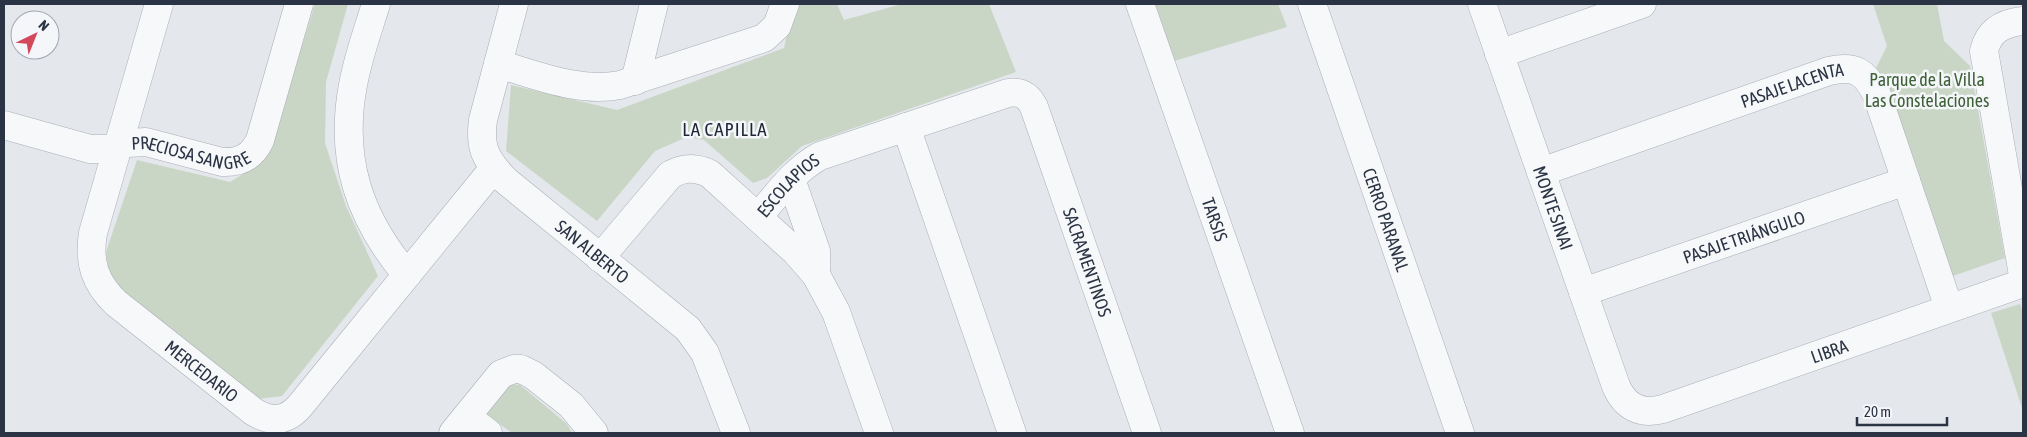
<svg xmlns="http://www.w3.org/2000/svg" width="2027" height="437" font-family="'Asap Condensed',sans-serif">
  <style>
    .green { fill: #c9d6c5 }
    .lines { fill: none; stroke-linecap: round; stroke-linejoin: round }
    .minor-casing { stroke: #a9aeb7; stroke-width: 29 }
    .minor { stroke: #f7f8fa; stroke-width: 28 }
    .labels { text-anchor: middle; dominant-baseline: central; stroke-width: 5; stroke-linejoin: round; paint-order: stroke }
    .park-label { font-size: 18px; fill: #3f6138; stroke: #f4f6f9 }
    .street-label { font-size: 18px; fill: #2b3445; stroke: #f4f6f9 }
    .neighbourhood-label { font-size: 19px; letter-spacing: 1px; fill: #1d2536; stroke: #f4f6f9 }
  </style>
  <rect width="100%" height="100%" fill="#e4e7ec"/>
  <path class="green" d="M315,4H348L326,82L325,143L346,206L378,276L282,396L258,399L127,295L109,275L106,252L137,160L230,182L248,171L272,142Z
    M794,4H837L844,20L902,4H989L1016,72L802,146L767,178L753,183L704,140L687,137L655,151L597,221L506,151L511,85L617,110L784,48Z
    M1151,4H1278L1287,27L1171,62Z
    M1873,4H1937L1944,41L1970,66L2005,258L1944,279L1873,74L1887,46Z
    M2020,304L2023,312V411L1991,313Z
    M510,384L520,385L567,424L572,433H512L486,414Z"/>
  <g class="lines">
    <g class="minor-casing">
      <g id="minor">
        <path id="s1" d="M159,4L93,233C88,262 95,283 116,303L254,412C271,422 285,422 299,407L494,168"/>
        <path d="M376,4C368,30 358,57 353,85C339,159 359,218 407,275"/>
        <path id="s2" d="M514,4L483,120C479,148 486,160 505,180L688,329L705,353L736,433"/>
        <path id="s3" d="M1140,4L1290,433"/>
        <path id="s4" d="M1312,4L1460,433"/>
        <path id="s5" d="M1482,4L1616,386C1625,407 1641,415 1663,409L2023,283"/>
        <path d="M2023,21C2003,23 1989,30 1984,51L2023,275"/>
        <path d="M1499,54L1642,4"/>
        <path d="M498,64C537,75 579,93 620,85L764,38L777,26L785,4"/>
        <path d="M635,81L654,4"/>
        <path id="s6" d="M4,125L90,149H109L127,143L146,142L222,162C240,163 252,157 260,140L299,4"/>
        <path d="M906,127L1012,433"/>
        <path id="s7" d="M1541,172L1829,71C1856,65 1865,72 1877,95L1949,308"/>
        <path d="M791,179L816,251V275"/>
        <path id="s8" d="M758,217C777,195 794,170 820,156L1008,93C1021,91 1028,95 1034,107L1147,433"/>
        <path d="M600,258L670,175C684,167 696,167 710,174L796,252L816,275L836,312L879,433"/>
        <path id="s9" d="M1583,292L1906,181"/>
        <path d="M467,417L488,433"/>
        <path d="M453,433L501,374L514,369H521L533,375L571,405L594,433"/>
      </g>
    </g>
    <use href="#minor" class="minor"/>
  </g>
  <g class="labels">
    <g class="park-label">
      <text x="1927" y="79">Parque de la Villa<tspan x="1927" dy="21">Las Constelaciones</tspan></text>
    </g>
    <g class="street-label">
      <text stroke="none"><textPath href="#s7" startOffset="266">PASAJE LACENTA</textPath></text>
      <text stroke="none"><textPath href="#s6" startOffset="192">PRECIOSA SANGRE</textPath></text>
      <text stroke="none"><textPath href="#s8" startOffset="44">ESCOLAPIOS</textPath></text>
      <text stroke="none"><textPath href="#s5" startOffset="216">MONTE SINAI</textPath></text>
      <text stroke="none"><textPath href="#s3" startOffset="228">TARSIS</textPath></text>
      <text stroke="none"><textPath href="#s4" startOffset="228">CERRO PARANAL</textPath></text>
      <text stroke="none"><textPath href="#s9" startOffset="170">PASAJE TRIÁNGULO</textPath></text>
      <text stroke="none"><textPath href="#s2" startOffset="300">SAN ALBERTO</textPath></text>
      <text stroke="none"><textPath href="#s8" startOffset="482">SACRAMENTINOS</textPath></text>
      <text stroke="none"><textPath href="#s5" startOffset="639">LIBRA</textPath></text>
      <text stroke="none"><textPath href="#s1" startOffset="425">MERCEDARIO</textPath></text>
    </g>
    <g class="neighbourhood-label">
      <text x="725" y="129">LA CAPILLA</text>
    </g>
  </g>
  <rect width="2027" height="437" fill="none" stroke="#2b3445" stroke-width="10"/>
  <g transform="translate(35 35) rotate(43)"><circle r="24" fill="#f4f6f9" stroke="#a4a8b1"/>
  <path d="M0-4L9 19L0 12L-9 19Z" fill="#d1495b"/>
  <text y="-8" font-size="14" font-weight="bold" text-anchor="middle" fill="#2b3445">N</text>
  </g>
  <path d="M1857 417v8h90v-8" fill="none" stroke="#2b3445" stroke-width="2.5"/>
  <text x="1864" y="417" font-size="15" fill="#2b3445" stroke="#f4f6f9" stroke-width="4" paint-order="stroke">20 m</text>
</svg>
